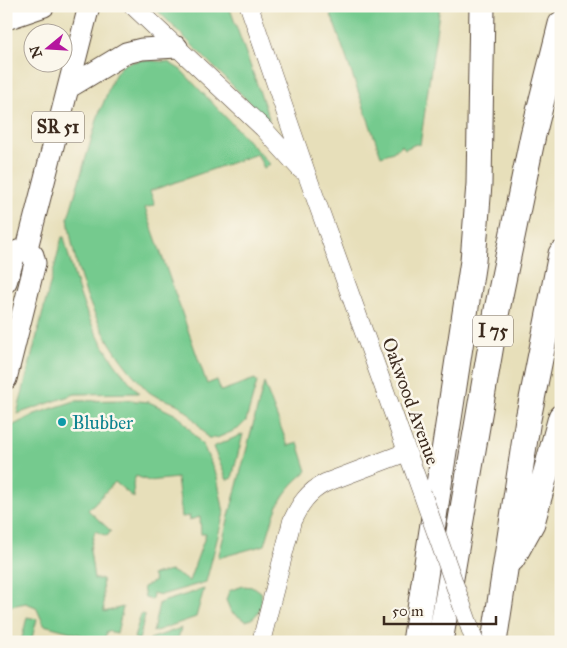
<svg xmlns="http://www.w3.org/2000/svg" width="567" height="648" font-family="'IM FELL Great Primer',serif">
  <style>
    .green { fill: #75ca8e; stroke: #587a56 }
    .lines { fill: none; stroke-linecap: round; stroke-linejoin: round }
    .minor-casing { stroke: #554535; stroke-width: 19 }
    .major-casing { stroke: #554535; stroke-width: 23 }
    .highway-casing { stroke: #554535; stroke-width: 27 }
    .minor { stroke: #fff; stroke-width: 18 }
    .major { stroke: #fff; stroke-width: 21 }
    .highway { stroke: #fff; stroke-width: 25 }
    .minor-bridge-casing { stroke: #554535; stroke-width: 19; stroke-linecap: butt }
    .minor-bridge { stroke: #fff; stroke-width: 18 }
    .culture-dot { fill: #0f9aa8; stroke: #fbf7ec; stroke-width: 2 }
    .labels { text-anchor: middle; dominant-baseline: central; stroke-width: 5; stroke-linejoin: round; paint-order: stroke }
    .shield { fill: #fbf7ec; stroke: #75685c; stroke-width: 1 }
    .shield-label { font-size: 18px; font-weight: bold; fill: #3b2a1e }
    .street-label { font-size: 19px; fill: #3b2a1e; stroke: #fbf7ec }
    .culture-label { font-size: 19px; fill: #0d838f; stroke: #fbf7ec; text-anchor: start }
  </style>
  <rect width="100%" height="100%" fill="#fbf7ec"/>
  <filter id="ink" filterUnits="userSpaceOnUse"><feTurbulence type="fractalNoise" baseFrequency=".02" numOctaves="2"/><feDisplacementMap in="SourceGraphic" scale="10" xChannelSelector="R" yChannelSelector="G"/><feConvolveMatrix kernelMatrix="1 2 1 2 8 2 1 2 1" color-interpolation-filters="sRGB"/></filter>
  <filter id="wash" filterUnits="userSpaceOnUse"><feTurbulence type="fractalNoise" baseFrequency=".0096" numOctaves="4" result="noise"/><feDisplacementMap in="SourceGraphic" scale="20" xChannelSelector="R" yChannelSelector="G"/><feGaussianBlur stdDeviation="1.12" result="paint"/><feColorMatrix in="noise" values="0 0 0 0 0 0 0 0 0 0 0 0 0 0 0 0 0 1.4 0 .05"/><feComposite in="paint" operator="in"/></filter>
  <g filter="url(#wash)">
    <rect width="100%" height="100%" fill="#e7dfba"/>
    <path class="green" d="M153,6H229L269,118L268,121Z
      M328,6H391L393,11L408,6H440L420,145L416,144L405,149L402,145L393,152L381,156Z
      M141,60L168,62L181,70L270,164L264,168L257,154L150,191L155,205L145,208L207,384L217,380L221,391L255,379L257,382L246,421L238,429L217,438H208C200,427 191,414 180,406C171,400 158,399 149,392C144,388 140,382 136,378C97,335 75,276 68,218L100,110C108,96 111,72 125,64C129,62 136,62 141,60Z
      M62,237H64C74,278 84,317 108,353C117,367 128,380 139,393L75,394L17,414Z
      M264,383L288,446L298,443L307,471C277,496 276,509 265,545L218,558Z
      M125,400L149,402L179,416L204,447L217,477L224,513L206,582L161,595L153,593L152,600L145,598L143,587L155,581L152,575L171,571L189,581L206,534H201L200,517L189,520L190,516L182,517L177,478L149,481L136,476L133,483L134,498L115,482L88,510L111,531L107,536L95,531L90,550L94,579H102L104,612L123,607L117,633L107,631L104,641L44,625L36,607L26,603L6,607V449L12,426L35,414L75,401Z
      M243,434L232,478L227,480L213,447Z
      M242,586L254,587L261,592C263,604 259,618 246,621L231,612L226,600L229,591Z
      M204,589L196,617L153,632L159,603Z
      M141,614L145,615L139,640L134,638Z
      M27,617L37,619L31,642H21Z
      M181,628L177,642H149L150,639Z"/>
  </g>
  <g filter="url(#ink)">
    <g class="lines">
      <g class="minor-casing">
        <path id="minor" d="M133,6L263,128L301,170
          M249,6L307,175L422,493
          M261,642L292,521C300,504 308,492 325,483L407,452"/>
      </g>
      <g class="major-casing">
        <path id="major" d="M6,19L44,6
          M68,88L126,53L142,49L177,47
          M27,248L89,6
          M6,282L15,254L18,251L27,248
          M6,379L35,263L33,255L27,248"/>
      </g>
      <g class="highway-casing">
        <path id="highway" d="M512,559L532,523L561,417
          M415,642L473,261L479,184L482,6
          M440,642L497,310L533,135L561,24
          M494,642L528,419L561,254"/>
      </g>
      <use href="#minor" class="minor"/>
      <use href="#major" class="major"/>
      <use href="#highway" class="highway"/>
      <g class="minor-bridge-casing">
        <path id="minor-bridge" d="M422,493L475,642"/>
      </g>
      <use href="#minor-bridge" class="minor-bridge"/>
    </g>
  </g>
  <circle class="culture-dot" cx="62" cy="422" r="5"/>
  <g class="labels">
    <g class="shield">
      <rect x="32" y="111.5" width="52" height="31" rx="4"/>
      <rect x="473" y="315.5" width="40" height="31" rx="4"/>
    </g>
    <g class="shield-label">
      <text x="58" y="127">SR 51</text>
      <text x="493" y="331">I 75</text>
    </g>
    <g class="street-label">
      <text transform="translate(411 401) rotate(70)">Oakwood Avenue</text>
    </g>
    <g class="culture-label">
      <text x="72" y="422">Blubber</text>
    </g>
  </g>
  <rect width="567" height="648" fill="none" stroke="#fbf7ec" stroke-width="25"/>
  <g transform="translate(48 48) rotate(252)"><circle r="24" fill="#fbf7ec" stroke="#aea59a"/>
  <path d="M0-4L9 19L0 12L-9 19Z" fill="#b5179e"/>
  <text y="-8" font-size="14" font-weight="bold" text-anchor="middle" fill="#3b2a1e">N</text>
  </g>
  <path d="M384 616v8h112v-8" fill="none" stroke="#3b2a1e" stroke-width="2.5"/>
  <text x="392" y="616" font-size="15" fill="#3b2a1e" stroke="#fbf7ec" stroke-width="4" paint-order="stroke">50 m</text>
</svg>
